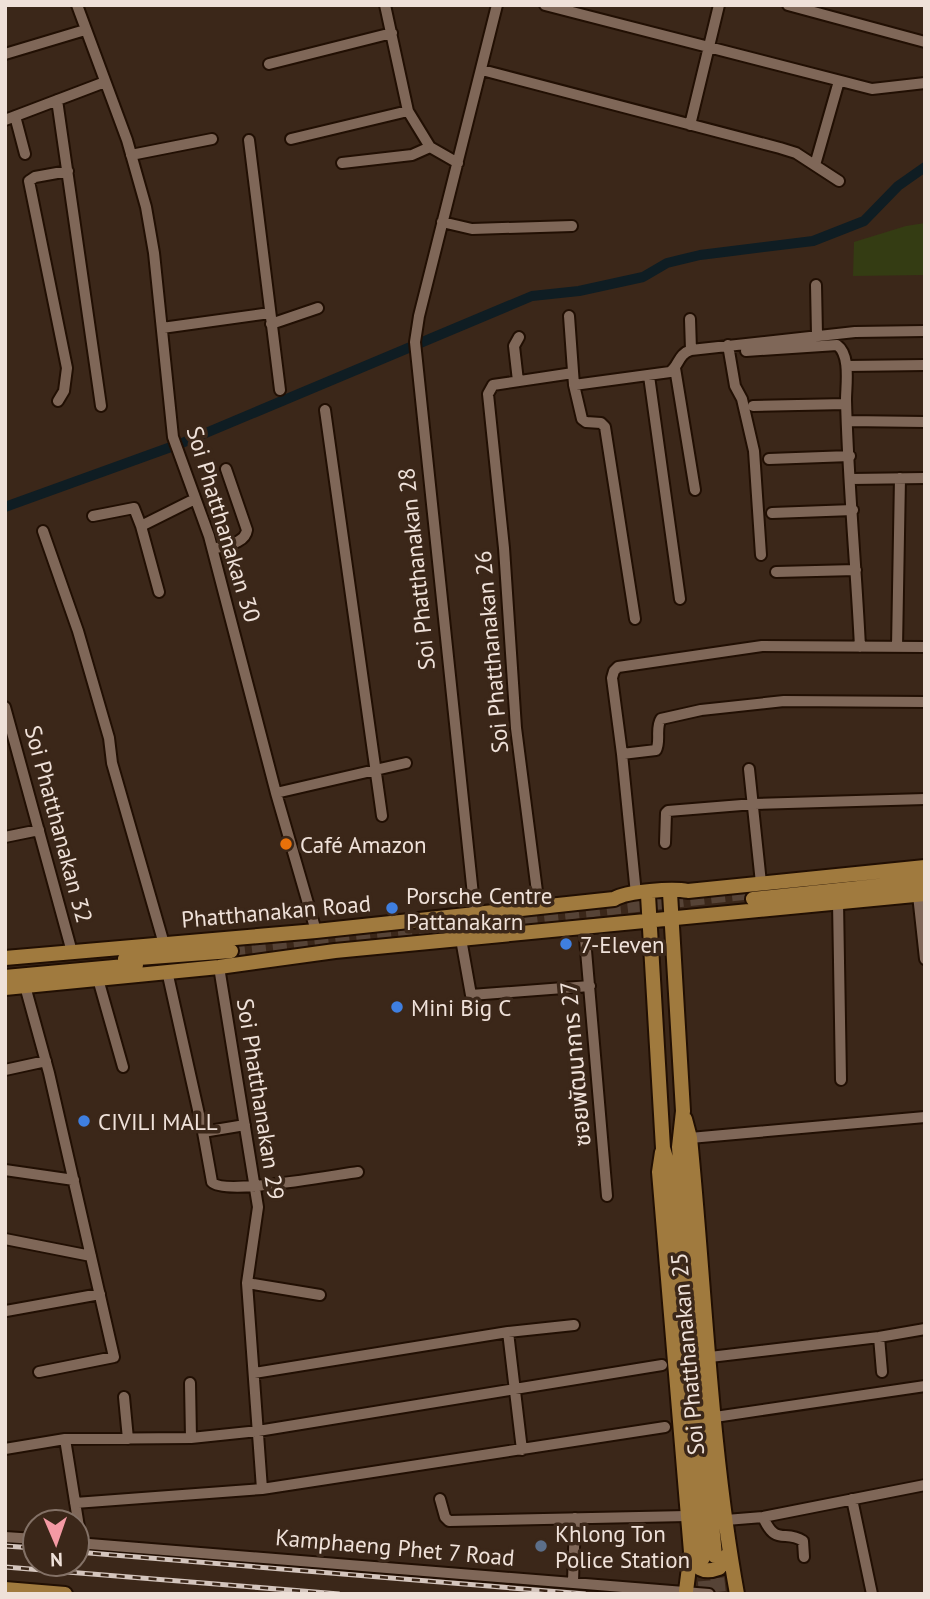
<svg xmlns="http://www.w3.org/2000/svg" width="930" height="1599" font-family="'PT Sans','Noto Sans Thai',sans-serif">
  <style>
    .green { fill: #343c13 }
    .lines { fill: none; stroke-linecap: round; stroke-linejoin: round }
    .canal { stroke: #0f1d23; stroke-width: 10 }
    .major-tunnel { stroke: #564336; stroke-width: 14; stroke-dasharray: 14 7; stroke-linecap: butt }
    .minor-casing { stroke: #210f03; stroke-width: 14 }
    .major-casing { stroke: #210f03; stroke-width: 18 }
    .minor { stroke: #7f6758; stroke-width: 10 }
    .major { stroke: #a07a3e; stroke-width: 14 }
    .rail-casing { stroke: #d4c5bd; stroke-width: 5 }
    .rail { stroke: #3b2719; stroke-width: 2.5; stroke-dasharray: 8; stroke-linecap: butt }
    .food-dot { fill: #e8710a; stroke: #3b2719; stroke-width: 2.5 }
    .shop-dot { fill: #3f7fe0; stroke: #3b2719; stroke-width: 2.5 }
    .service-dot { fill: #5c6f8a; stroke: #3b2719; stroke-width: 2.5 }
    .labels { text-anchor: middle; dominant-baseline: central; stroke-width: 7; stroke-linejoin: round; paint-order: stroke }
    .street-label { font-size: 23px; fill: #efe1d9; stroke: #3b2719 }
    .poi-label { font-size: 23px; fill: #efe1d9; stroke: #3b2719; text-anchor: start }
  </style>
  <rect width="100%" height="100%" fill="#3b2719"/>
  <path class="green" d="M925,223V275L853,276L854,242L906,226Z"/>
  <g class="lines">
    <path class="canal" d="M5,507L182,443L532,296L579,291L643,277L667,263L700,255L813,241L864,221L898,186L925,167"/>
    <path class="major-tunnel" d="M231,951L752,892
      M715,1557L719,1594
      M703,1560L706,1594"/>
    <g class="minor-casing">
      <path id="minor" d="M77,5L127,140L146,207L154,253L173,437L209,536L276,793L316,931
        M385,5L408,111L430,147L458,163
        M545,5L872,89L925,83
        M788,5L925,42
        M5,54L85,30
        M269,64L392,33
        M482,70L780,148L796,153L839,181
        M57,100L101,406
        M15,116L25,154
        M5,120L105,82
        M690,125L719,5
        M291,139L408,111
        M249,140L280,390
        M131,155L212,139
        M342,163L412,155L430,147
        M815,165L839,81
        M442,222L472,229L572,226
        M816,285L817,335
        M569,316L574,385L582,419L586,422L601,423L605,427L635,619
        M690,319L691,350
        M271,324L318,308
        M162,328L270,313
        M728,345L735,386L742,399L754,451L761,555
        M746,351L837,345C851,355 846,385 846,400C848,483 856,565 860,647
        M847,366L925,365
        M675,368L695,490
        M649,376L680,599
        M518,381L514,346L519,337
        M574,385L670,372C679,366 678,354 691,350L855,332L925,331
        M58,401L64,391L67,368L29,181L35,177L68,171
        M753,406L846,404
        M325,410L382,816
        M847,421L925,422
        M769,459L850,456
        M851,479L925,478
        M772,513L853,510
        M93,516L134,508L141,526L195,499
        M141,526L159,592
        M43,531L78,631L109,738L112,763L164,944
        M213,549C225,545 245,544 247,530L226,469
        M776,572L856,570
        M897,647L900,478
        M5,707L72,952
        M622,754L612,678L614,671L618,667L762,646L925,647
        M749,769L761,883
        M276,793L406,763
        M5,837L39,830
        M665,843L666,813L668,811L754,804L925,799
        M636,894L622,754L656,750C661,741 655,728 661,719L701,710L784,701L925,702
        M918,895L925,959
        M838,902L841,1080
        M539,907L516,728L504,548L488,394L493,385L573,373
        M475,914L415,342L419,316L497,5
        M584,927L607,1196
        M461,939L471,995L590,986
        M219,967L258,1207L247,1283L262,1489
        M167,971L203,1132L212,1182C224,1196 334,1175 358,1172
        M98,979L123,1067
        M25,986L49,1073L114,1357L39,1372
        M5,1070L46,1061
        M203,1132L245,1125
        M690,1138L925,1117
        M5,1170L74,1180
        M5,1239L91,1256
        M247,1283L320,1295
        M6,1311L100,1294
        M508,1332L522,1450
        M879,1337L882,1372
        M710,1357L879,1337L925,1329
        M254,1373L508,1332L574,1325
        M190,1383L191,1438
        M124,1397L128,1439
        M715,1417L925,1386
        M65,1439L79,1527
        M5,1449L65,1439L191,1438L258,1431L662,1365
        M440,1499L445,1517L449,1521L687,1516
        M852,1499L872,1594
        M75,1503L262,1489L665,1427
        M763,1517C776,1547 785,1529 803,1541L804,1557
        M726,1520L763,1517L925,1485
        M5,1537L35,1539
        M77,1543L709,1594
        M573,1582L575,1518"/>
    </g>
    <g class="major-casing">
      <path id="major" d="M670,893L683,1111L679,1147L686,1243L715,1556
        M648,895L663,1148L669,1168L703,1558
        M753,899L925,881
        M5,958L316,931L614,899C627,891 673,888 688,891L925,867
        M125,959L231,951
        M5,977L136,965
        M5,988L219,967L335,951L925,894
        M685,1119L690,1138C705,1289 710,1445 737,1594
        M662,1152L659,1172L691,1552L686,1591
        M691,1553C694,1568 703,1574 719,1568L729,1553
        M5,1589L65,1594"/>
    </g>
    <use href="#minor" class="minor"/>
    <use href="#major" class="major"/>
    <g class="rail-casing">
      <path id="rail" d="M5,1546L35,1548
        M77,1552L585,1594
        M5,1567L339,1594"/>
    </g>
    <use href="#rail" class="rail"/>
  </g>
  <circle class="food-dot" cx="286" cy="844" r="7"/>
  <g class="shop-dot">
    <circle cx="392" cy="908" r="7"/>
    <circle cx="566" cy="944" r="7"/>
    <circle cx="397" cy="1007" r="7"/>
    <circle cx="84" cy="1121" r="7"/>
  </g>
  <circle class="service-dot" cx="541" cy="1546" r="7"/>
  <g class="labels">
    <g class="street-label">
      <text transform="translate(224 524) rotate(73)">Soi Phatthanakan 30</text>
      <text transform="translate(416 569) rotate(-96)">Soi Phatthanakan 28</text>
      <text transform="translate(491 652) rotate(-95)">Soi Phatthanakan 26</text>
      <text transform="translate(59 824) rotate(75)">Soi Phatthanakan 32</text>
      <text transform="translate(276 911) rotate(-5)">Phatthanakan Road</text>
      <text transform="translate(575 1064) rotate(-95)">ซอยพัฒนาการ 27</text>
      <text transform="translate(261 1099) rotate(81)">Soi Phatthanakan 29</text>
      <text transform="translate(687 1354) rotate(-95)">Soi Phatthanakan 25</text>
      <text transform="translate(395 1547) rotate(5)">Kamphaeng Phet 7 Road</text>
    </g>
    <g class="poi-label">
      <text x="300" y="844">Café Amazon</text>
      <text x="406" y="895">Porsche Centre<tspan x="406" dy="26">Pattanakarn</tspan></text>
      <text x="580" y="944">7-Eleven</text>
      <text x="411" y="1007">Mini Big C</text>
      <text x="98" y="1121">CIVILI MALL</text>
      <text x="555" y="1533">Khlong Ton<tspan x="555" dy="26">Police Station</tspan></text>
    </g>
  </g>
  <rect width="930" height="1599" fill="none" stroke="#efe1d9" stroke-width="14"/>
  <g transform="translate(56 1543) rotate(178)"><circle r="33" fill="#3b2719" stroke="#837166" stroke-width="2"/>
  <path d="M0-5L12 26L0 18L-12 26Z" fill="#f49aa4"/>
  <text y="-10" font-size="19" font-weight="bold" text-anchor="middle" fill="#efe1d9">N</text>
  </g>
</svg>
